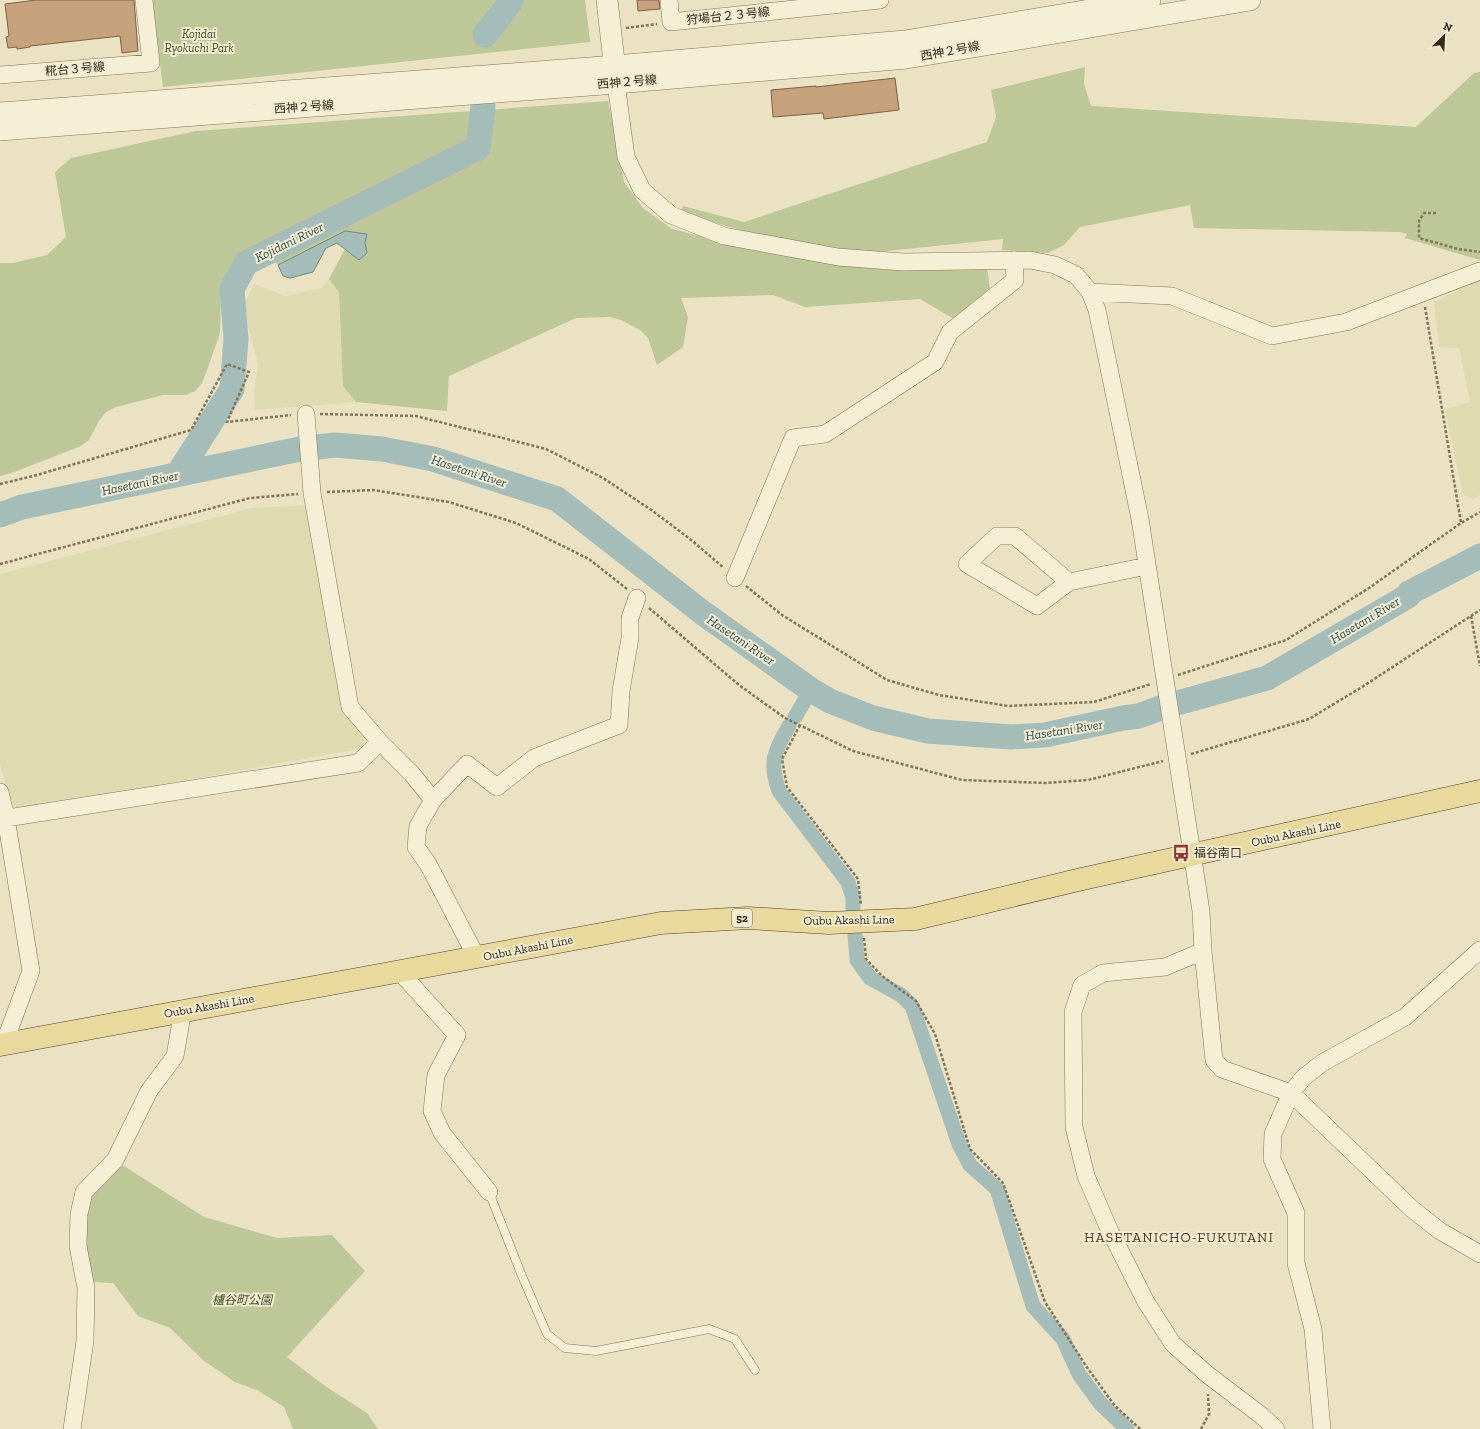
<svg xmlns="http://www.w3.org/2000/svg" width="1480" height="1429" font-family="'Zilla Slab','Noto Sans JP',serif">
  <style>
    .farmland { fill: #dfdbb1 }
    .green { fill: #bdc798 }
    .water { fill: #a5bdb8; stroke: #6d8a85 }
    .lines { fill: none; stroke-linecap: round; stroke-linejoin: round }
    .canal { stroke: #a5bdb8; stroke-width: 15 }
    .river { stroke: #a5bdb8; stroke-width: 25 }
    .building { fill: #c5a17c; stroke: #7f6043 }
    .service-casing { stroke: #82745b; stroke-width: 9 }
    .minor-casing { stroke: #82745b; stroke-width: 18 }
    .tertiary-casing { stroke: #82745b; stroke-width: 22 }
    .primary-casing { stroke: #50422f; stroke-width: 23 }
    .path { stroke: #82745b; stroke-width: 2.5; stroke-dasharray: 3 2; stroke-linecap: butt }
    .service { stroke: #f5efd5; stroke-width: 8 }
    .minor { stroke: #f5efd5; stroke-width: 17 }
    .tertiary { stroke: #f5efd5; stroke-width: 21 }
    .primary { stroke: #ead99d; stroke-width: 22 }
    .labels { text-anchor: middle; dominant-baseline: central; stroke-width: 4; stroke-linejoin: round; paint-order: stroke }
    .shield { fill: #f2ecd2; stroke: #6d6454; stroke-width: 1 }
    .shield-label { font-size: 11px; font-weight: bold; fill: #342a1e }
    .street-label { font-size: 12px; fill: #342a1e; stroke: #f2ecd2 }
    .park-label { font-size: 12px; font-style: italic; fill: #414e26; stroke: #f2ecd2 }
    .poi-label { font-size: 12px; fill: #342a1e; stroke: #f2ecd2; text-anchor: start }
    .water-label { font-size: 13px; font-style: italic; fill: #2f5152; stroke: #f2ecd2 }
    .quarter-label { font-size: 14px; letter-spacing: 1px; fill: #5d3321; stroke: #f2ecd2 }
  </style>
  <rect width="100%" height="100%" fill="#eae2c3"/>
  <path class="farmland" d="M329,279L339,292L343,386L356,402L255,410L254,393L258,364L243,307L254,284L286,296L321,288Z
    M1480,279V495L1473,499L1463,495L1445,409L1470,402L1459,348L1439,347L1434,302Z
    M307,505L345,709L367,737L359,749L20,810L9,803L0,762V574L252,508Z"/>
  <path class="green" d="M152,0H585L590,42L163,87Z
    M1085,67L1084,84L1091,106L1416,127L1474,73L1480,72V260L1405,238L1407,234L1400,232L1194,228L1190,205L1080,227L1064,245L1048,253L1002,250L1003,239L868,253L762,236L680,213L683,206L744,222L987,142L996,117L991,90Z
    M608,101L624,182L643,208L672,229L735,245L805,259L886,270L987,266L990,291L954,319L920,299L805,307L773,295L681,298L688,317L683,347L657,365L648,338L640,330L621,320L610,317L576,318L449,376L447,411L356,402L343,386L339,292L329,279L345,249L359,260L367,235L345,231L278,265L264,250L245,255L230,271L224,280L221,290L220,333L206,373L202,383L195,391L186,395H163L116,407L106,412L99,421L89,440L81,446L12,473L0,476V263H13L47,255L66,237L55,172L71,158L196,131Z
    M124,1166L204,1217L277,1238L332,1235L365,1271L287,1357L325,1386L367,1413L378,1429H293L284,1407L257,1390L235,1382L203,1360L170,1328L138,1316L113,1283L92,1282L85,1240V1200L107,1171Z"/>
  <path class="water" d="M345,231L367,234L365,243L367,253L359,260L337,243L326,248L313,272L290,278L283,276L278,265Z"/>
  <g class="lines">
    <path class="canal" d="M795,717L811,690
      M789,726C774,751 769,763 779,791L848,882L853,898V914
      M855,935L857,960L870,978L901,995L912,1006L959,1144L970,1165L997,1189L1033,1306L1063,1339L1079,1374L1100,1403L1127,1429"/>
    <path class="river" d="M485,35L512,0
      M178,474L232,389L236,339L232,289L246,263L478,148L483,106
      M0,515L22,507L300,449L335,445L382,449L433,459L557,499L703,613L811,690L830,701L873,718L928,731L1011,737L1045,735L1123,718L1139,716L1163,707L1267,678L1408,596L1409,593L1480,556"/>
  </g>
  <path class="building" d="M36,0H134L138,51L122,53L120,36L30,46V47L17,49V47L8,48L6,37L9,36L5,4Z
    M637,0H659L660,9L638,11Z
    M895,78L899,110L824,119L823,113L773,117L771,90L816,86V87Z"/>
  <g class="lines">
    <g class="service-casing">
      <path id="service" d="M489,1192L522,1276L547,1334L565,1348L596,1351L709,1329L735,1339L755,1370"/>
    </g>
    <g class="minor-casing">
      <path id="minor" d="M669,0L671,22L880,0
        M0,75L151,63L144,0
        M616,83L626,157L642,190L671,215L724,236L838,257L903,262L1030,260L1055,265L1076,275L1090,292L1097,310L1140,519L1201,911L1203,951L1165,967L1103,973L1082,985L1073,1012L1074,1127L1086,1176L1109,1229L1146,1302L1173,1344L1208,1375L1262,1416L1276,1429
        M1090,292L1172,296L1272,336L1346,322L1480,271
        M306,414L312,493L350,707L380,742L412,774L433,800L418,826L416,847L428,864L477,958
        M735,578L793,438L825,434L935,362L950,332L1015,280L1014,260
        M1069,582L1015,536H997L967,564L1037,606L1069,582L1147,566
        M0,792L6,818L31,971L4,1044
        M433,800L467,764L497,787L534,758L619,725L621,691L630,638V618L637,598
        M0,819L358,763L380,742
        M1203,951L1214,1060L1222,1069L1291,1093L1412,1209L1440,1231L1480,1254
        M400,972L457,1035L436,1075L432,1111L442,1133L489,1192
        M72,1429L85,1341L86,1288L78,1246L79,1214L84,1192L115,1160L149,1091L175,1056L183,1010
        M1322,1429L1313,1329L1296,1263V1213L1272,1159L1273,1134L1291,1093L1303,1078L1322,1063L1405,1017L1480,950"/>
    </g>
    <g class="tertiary-casing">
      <path id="tertiary" d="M607,0L616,79
        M0,113L615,66L905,41L1150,0
        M0,130L616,83L907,58L1250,0"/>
    </g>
    <g class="primary-casing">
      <path id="primary" d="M0,1045L661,923L748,918L829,923L915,919L1082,879L1480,791"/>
    </g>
    <path class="path" d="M626,28L657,24
      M1436,213H1424L1419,221V238L1458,249L1480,252
      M1425,307L1461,523
      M320,414L416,416L546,449L603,478L650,509L690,539L724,568
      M0,484L37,475L191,430L227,364L249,372L227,422L291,415
      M327,492L373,490L449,502L516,523L589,559L627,589
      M0,564L250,498L298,494
      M746,586L782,615L887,680L939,695L1008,706L1094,702L1151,684
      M649,608L739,685L785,718L853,751L962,780L1045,783L1088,780L1163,761
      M1471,616L1480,666
      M1178,675L1286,640L1369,588L1461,523L1480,512
      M800,725L782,759L787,787L858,879L861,905
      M1191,754L1309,719L1362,687L1480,610
      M864,938L866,959L882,976L916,1001L935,1034L970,1149L1003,1183L1045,1302L1086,1366L1115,1406L1140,1429
      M1201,1429L1209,1414L1208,1394"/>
    <use href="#service" class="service"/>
    <use href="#minor" class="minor"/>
    <use href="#tertiary" class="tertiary"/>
    <use href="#primary" class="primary"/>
  </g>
  <defs>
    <g id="bus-bare" transform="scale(1.38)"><path d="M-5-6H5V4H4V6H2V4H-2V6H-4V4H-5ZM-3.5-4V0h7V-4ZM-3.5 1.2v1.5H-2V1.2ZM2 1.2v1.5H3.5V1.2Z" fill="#8c3830" stroke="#f2ecd2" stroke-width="2.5" paint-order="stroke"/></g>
  </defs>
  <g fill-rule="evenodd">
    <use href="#bus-bare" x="1181" y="853"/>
  </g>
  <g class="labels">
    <rect class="shield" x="732" y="909" width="20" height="18" rx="3"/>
    <g class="shield-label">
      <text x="742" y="918">52</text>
    </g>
    <g class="street-label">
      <text transform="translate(728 16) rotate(-6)">狩場台２３号線</text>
      <text transform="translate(950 51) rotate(-10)">西神２号線</text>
      <text transform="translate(75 69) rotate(-5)">糀台３号線</text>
      <text transform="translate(627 82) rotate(-5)">西神２号線</text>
      <text transform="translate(304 107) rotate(-4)">西神２号線</text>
      <text transform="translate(1296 833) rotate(-12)">Oubu Akashi Line</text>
      <text transform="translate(849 920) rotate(-1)">Oubu Akashi Line</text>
      <text transform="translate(528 948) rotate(-11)">Oubu Akashi Line</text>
      <text transform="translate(209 1006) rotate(-10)">Oubu Akashi Line</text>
    </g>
    <g class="park-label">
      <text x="199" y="34">Kojidai<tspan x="199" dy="14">Ryokuchi Park</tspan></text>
      <text x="242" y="1300">櫨谷町公園</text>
    </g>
    <g class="poi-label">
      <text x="1194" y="853">福谷南口</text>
    </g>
    <g class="water-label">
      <text transform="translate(289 242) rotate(-26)">Kojidani River</text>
      <text transform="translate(469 471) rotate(18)">Hasetani River</text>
      <text transform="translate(140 483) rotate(-12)">Hasetani River</text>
      <text transform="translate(1365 620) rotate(-31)">Hasetani River</text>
      <text transform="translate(741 640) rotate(34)">Hasetani River</text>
      <text transform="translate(1064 730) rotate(-9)">Hasetani River</text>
    </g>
    <g class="quarter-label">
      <text x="1179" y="1237">HASETANICHO-FUKUTANI</text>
    </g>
  </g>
  <g transform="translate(1444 36) rotate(24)" stroke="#f2ecd2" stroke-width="3" paint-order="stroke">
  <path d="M0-3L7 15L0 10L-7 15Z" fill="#342a1e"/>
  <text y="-6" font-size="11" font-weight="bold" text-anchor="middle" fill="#342a1e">N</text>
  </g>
</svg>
